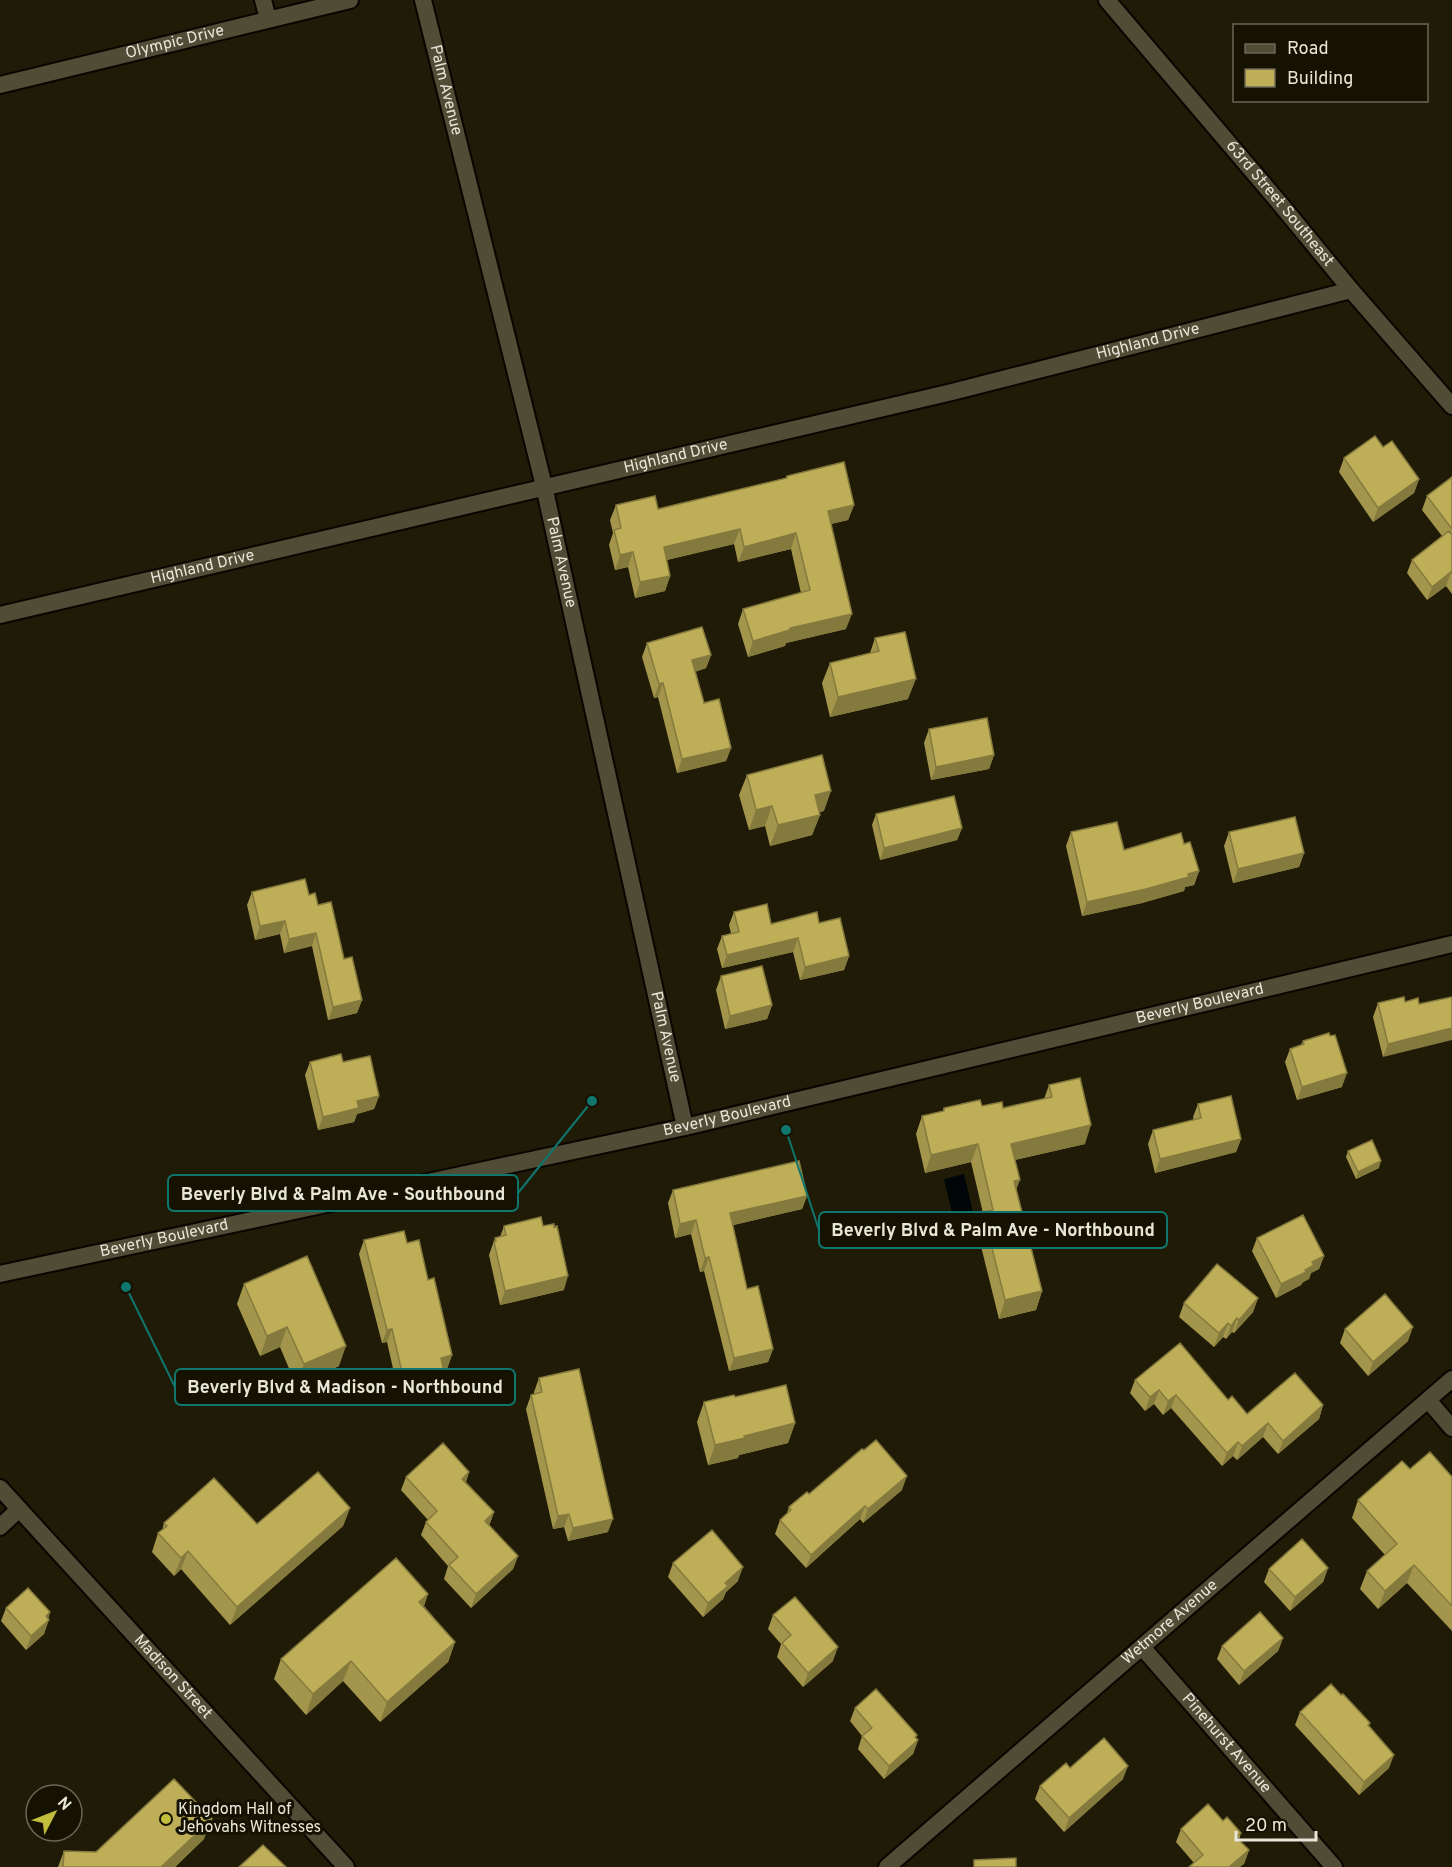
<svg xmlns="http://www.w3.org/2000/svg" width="1452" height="1867" font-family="Overpass,sans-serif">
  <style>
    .water { fill: #000608 }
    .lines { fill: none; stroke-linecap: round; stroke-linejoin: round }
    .minor-casing { stroke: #090600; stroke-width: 20 }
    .tertiary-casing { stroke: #090600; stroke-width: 20 }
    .secondary-casing { stroke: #090600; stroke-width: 20 }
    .minor { stroke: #504c35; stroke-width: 16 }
    .tertiary { stroke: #504c35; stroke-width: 16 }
    .secondary { stroke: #504c35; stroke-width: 16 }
    .wall { fill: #a3964c }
    .shaded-wall { fill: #857a3e }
    .building { fill: #beae58; stroke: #857a3e; stroke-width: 1.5 }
    .poi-dot { fill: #c3bd3e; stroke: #161201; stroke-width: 2 }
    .labels { text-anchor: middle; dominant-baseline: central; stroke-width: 6; stroke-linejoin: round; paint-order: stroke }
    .street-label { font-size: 16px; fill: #e8e6d9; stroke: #161201 }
    .poi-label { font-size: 16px; fill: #e8e6d9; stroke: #161201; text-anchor: start }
    .leader { fill: none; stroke: #0f766e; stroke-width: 2 }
    .callout-dot { fill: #0f766e; stroke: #161201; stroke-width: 2 }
    .callout { fill: #161201; stroke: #0f766e; stroke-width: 2 }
    .callout-label { font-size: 18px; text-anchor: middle; font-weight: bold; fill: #e8e6d9 }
  </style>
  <rect width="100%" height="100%" fill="#1f1b06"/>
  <path class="water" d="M964,1174L974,1216L954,1221L944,1179Z"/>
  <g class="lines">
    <g class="minor-casing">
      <g id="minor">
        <path d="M263,0L268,19"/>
        <path id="s1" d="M423,0L544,486L685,1127"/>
        <path id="s2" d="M0,85L350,0"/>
        <path id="s3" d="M0,615L952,392L1351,290"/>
        <path d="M1428,1400L1452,1428"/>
        <path d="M0,1527L19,1509"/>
        <path id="s4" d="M1142,1647L1334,1867"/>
        <path id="s5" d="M887,1867L1452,1379"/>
      </g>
    </g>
    <g class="tertiary-casing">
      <g id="tertiary">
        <path id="s6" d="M1107,0L1282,206L1351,290L1452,406"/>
        <path id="s7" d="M0,1488L346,1867"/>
      </g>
    </g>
    <g class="secondary-casing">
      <g id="secondary">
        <path id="s8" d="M0,1274L685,1127L1452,944"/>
      </g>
    </g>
    <use href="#minor" class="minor"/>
    <use href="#tertiary" class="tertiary"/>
    <use href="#secondary" class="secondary"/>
  </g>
  <path class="wall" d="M1383,447L1419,479L1414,493L1373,522L1339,472L1344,458Z
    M787,476L854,505L848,520L831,524L846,629L786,643L785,646L748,657L738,624L743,609L801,593L791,549L738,562L734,544L667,560L670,576L665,591L635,598L628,567L615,570L609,545L613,533L610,520L616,505L658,509L785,479Z
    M1452,477V594L1446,586L1427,600L1407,573L1412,560L1442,536L1422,510L1427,496Z
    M875,638L908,699L830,717L822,683L830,663L870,653Z
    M647,643L711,655L706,668L695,672L704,703L731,748L726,761L677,773L658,697L654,698L642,657Z
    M929,729L994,755L989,769L931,780L924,743Z
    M747,775L824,811L819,812L820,815L812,835L770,846L765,826L749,830L739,795Z
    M876,814L962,828L957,840L880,860L872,825Z
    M1071,832L1124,850L1184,844L1199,871L1194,885L1185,887L1184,891L1142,903L1082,916L1066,846Z
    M1229,832L1304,853L1299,867L1233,883L1224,846Z
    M252,892L309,895L318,905L344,959L362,1000L357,1013L328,1020L312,946L284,953L280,934L255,940L247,905Z
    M734,912L771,924L819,923L849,956L844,970L800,980L793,952L722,968L717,949L722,936L731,933L729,925Z
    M721,976L772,1005L767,1019L725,1029L716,990Z
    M1405,1002L1419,1004L1383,1057L1373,1017L1378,1003Z
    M1303,1041L1342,1087L1297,1100L1285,1062L1290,1049L1301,1045Z
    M310,1062L379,1096L374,1109L357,1114L354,1122L318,1130L305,1075Z
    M1049,1085L1085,1144L1015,1160L1016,1188L1042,1291L1036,1310L999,1319L977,1230L983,1213L971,1162L925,1173L916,1134L922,1116L943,1111L944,1108L982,1106L1003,1108L1044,1099Z
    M1198,1104L1241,1139L1236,1152L1155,1173L1148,1144L1153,1130L1194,1120L1193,1117Z
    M1348,1151L1379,1168L1356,1179L1346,1157Z
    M673,1190L807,1196L802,1209L733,1225L747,1289L773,1349L768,1362L729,1371L704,1271L700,1272L691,1234L675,1238L668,1203Z
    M504,1226L564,1290L500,1305L489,1255L495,1238L500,1237Z
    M1257,1238L1324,1256L1319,1269L1311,1273L1309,1279L1303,1282L1301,1285L1276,1298L1252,1251Z
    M364,1240L407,1243L428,1280L452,1355L447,1369L444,1370L439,1386L399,1395L387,1342L382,1343L359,1254Z
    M244,1284L339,1366L296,1385L280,1347L260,1356L237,1304Z
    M1258,1298L1253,1312L1234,1333L1232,1332L1226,1339L1223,1337L1214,1347L1179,1317L1184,1303Z
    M1345,1329L1408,1341L1368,1376L1340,1343Z
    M539,1378L608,1532L568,1541L564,1527L553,1529L526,1409L531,1395L534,1394V1392Z
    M1135,1380L1228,1400L1247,1414L1323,1405L1319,1419L1278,1454L1263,1437L1237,1460L1233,1456L1222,1466L1171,1408L1163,1415L1154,1404L1145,1411L1130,1393Z
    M735,1397L795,1423L788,1443L739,1455L738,1458L708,1465L697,1422L704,1402Z
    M1410,1469L1452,1477V1631L1407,1583L1378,1609L1360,1589L1367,1571L1385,1555L1352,1518L1358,1500Z
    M469,1472L466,1482L494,1512L489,1526L518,1556L513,1569L471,1608L444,1579L448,1566L421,1535L426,1522L428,1520L401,1490L406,1477Z
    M902,1490L863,1523L860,1519L806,1568L775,1534L780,1520L787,1513L789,1507L809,1494Z
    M350,1508L343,1526L230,1625L181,1569L174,1576L152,1552L158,1533L162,1531L164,1523L257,1524Z
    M673,1563L738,1581L726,1592L723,1599L703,1617L668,1577Z
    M1328,1568L1323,1582L1290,1611L1264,1582L1269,1569Z
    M428,1594L424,1606L455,1642L448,1662L380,1722L343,1681L306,1715L274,1679L281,1659Z
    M6,1608L50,1612L44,1634L26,1650L1,1621Z
    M773,1615L833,1661L803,1687L777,1657L781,1644L768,1629Z
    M1283,1638L1278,1651L1239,1685L1217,1659L1222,1646Z
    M1341,1695L1370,1723L1369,1726L1389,1768L1359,1795L1295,1725L1300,1712Z
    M855,1708L916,1738L918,1740L913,1754L884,1779L858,1749L862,1736L850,1721Z
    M1070,1768L1123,1779L1064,1832L1035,1799L1040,1786Z
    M1223,1821L1241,1833L1239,1840L1249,1850L1244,1864L1194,1863L1176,1842L1181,1829Z
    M204,1839L175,1867H58L64,1851L96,1852Z"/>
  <path class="shaded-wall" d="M1419,479L1414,493L1373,522L1378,508Z
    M854,505L848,520L822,526L828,511Z
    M740,529L734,544L658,562L664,547Z
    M796,533L791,549L738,562L744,547Z
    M633,552L628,567L615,570L620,555Z
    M1451,572L1446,586L1427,600L1432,587Z
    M670,576L665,591L635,598L640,582Z
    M852,614L846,629L786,643L785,646L748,657L753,641L790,628Z
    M711,655L706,668L687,674L692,660Z
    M916,679L908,699L830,717L838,697Z
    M663,683L658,697L654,698L659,684Z
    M731,748L726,761L677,773L682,759Z
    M994,755L989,769L931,780L936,767Z
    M831,791L824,811L807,815L815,795Z
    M772,806L765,826L749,830L756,810Z
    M820,815L812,835L770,846L778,825Z
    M962,828L957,840L880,860L884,848Z
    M1304,853L1299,867L1233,883L1238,869Z
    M1199,871L1194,885L1185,887L1184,891L1142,903L1082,916L1087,902Z
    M285,921L280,934L255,940L260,926Z
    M316,933L312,946L284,953L289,939Z
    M798,938L793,952L722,968L727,955Z
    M849,956L844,970L800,980L805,967Z
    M362,1000L357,1013L328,1020L333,1007Z
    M772,1005L767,1019L725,1029L730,1016Z
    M1452,1028V1040L1383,1057L1388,1044Z
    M1347,1073L1342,1087L1297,1100L1302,1087Z
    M379,1096L374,1109L357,1114L354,1122L318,1130L323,1117L357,1101Z
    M1091,1125L1085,1144L1005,1162L1011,1144Z
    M1241,1139L1236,1152L1155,1173L1160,1159Z
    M978,1144L971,1162L925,1173L931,1155Z
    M1381,1161L1379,1168L1356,1179L1358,1172Z
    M1020,1180L1013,1198L1014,1181Z
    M807,1196L802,1209L725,1227L730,1213Z
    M696,1220L691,1234L675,1238L680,1224Z
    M1324,1256L1319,1269L1311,1273L1309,1279L1303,1282L1301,1285L1276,1298L1281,1284L1305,1270L1312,1262Z
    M709,1257L704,1271L700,1272L705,1258Z
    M568,1276L564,1290L500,1305L505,1291Z
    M1042,1291L1036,1310L999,1319L1005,1300Z
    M1258,1298L1253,1312L1234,1333L1239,1320Z
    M1237,1318L1232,1332L1226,1339L1231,1326Z
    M1228,1323L1223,1337L1214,1347L1219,1333Z
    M287,1327L280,1347L260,1356L267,1336Z
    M1413,1327L1408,1341L1368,1376L1373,1362Z
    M392,1329L387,1342L382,1343L387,1330Z
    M346,1346L339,1366L296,1385L304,1364Z
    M773,1349L768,1362L729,1371L734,1358Z
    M452,1355L447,1369L436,1371L441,1358Z
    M444,1372L439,1386L399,1395L404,1381Z
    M1159,1390L1154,1404L1145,1411L1150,1397Z
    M1176,1395L1171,1408L1163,1415L1168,1401Z
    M1323,1405L1319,1419L1278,1454L1283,1441Z
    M795,1423L788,1443L739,1455L738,1458L708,1465L715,1445L744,1436Z
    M1268,1423L1263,1437L1237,1460L1242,1446Z
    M1238,1442L1233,1456L1222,1466L1227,1453Z
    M469,1472L464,1486L462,1479Z
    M907,1476L902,1490L863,1523L868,1509Z
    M865,1506L860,1519L806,1568L811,1555Z
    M350,1508L343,1526L230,1625L237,1607Z
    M494,1512L489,1526L485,1521Z
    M569,1514L564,1527L553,1529L558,1516Z
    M613,1519L608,1532L568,1541L573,1528Z
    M188,1551L181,1569L174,1576L181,1558Z
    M518,1556L513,1569L471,1608L476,1594Z
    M1414,1565L1407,1583L1378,1609L1385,1591Z
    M743,1567L738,1581L726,1592L723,1599L703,1617L708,1603L725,1583Z
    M1328,1568L1323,1582L1290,1611L1295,1597Z
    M428,1594L421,1614L419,1602Z
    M50,1612L46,1623L49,1620L44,1634L26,1650L31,1636L46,1616Z
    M1283,1638L1278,1651L1239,1685L1244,1671Z
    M455,1642L448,1662L380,1722L387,1702Z
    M838,1647L833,1661L803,1687L808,1673Z
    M351,1661L343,1681L306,1715L313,1694Z
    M917,1735L914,1744L918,1740L913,1754L884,1779L889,1766Z
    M1394,1755L1389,1768L1359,1795L1364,1782Z
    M1128,1766L1123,1779L1064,1832L1069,1818Z
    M212,1819L204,1839L175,1867H161Z
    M1249,1850L1244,1864L1240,1867H1229Z"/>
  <path class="building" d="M1375,436L1383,447L1392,441L1419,479L1378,508L1344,458Z
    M844,462L854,505L828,511L852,614L790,628V630L753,641L743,609L810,590L796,533L744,547L740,529L664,547L670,576L640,582L633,552L620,555L614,530L621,528L616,505L655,496L658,509L787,478V476Z
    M1452,477V529L1427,496Z
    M1449,531L1452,535V574L1451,572L1432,587L1412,560Z
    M702,627L711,655L692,660L704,703L719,699L731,748L682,759L663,683L659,684L647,643Z
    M905,632L916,679L838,697L830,663L879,651L875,638Z
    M987,718L994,755L936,767L929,729Z
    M822,755L831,791L815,795L820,815L778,825L772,806L756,810L747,775Z
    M954,796L962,828L884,848L876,814Z
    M1295,817L1304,853L1238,869L1229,832Z
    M1117,822L1124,850L1181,833L1184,844L1190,842L1199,871L1188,874L1189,877L1146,889L1087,902L1071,832Z
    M305,879L309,895L315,893L318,905L331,902L344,959L352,957L362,1000L333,1007L316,933L289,939L285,921L260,926L252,892Z
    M767,904L771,924L817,912L819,923L840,918L849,956L805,967L798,938L727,955L722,936L739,932L734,912Z
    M762,966L772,1005L730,1016L721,976Z
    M1404,997L1405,1002L1418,998L1419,1004L1452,997V1028L1388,1044L1378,1003Z
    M1329,1033L1330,1036L1335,1035L1347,1073L1302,1087L1290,1049L1304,1044L1303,1041Z
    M341,1054L343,1062L370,1056L379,1096L357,1101L359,1108L323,1117L310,1062Z
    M1080,1078L1091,1125L1011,1144L1020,1180L1014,1181L1042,1291L1005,1300L983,1212L993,1210L978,1144L931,1155L922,1116L944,1111V1108L980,1100L982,1106L1002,1102L1003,1108L1052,1097L1049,1085Z
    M1231,1096L1241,1139L1160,1159L1153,1130L1201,1118L1198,1104Z
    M1372,1140L1381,1161L1358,1172L1348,1151Z
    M799,1161L807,1196L730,1213L747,1289L758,1286L773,1349L734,1358L709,1257L705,1258L696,1220L680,1224L673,1190Z
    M1303,1215L1324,1256L1312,1262L1314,1265L1305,1270L1306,1272L1281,1284L1257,1238Z
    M541,1217L543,1226L554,1224V1227L557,1226L568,1276L505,1291L494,1242L496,1241L495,1238L506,1235L504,1226Z
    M404,1231L407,1243L419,1240L428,1280L434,1278L452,1355L441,1358L444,1372L404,1381L392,1329L387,1330L364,1240Z
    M307,1256L346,1346L304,1364L287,1327L267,1336L244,1284Z
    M1217,1264L1258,1298L1239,1320L1237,1318L1231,1326L1228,1323L1219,1333L1184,1303Z
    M1385,1294L1413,1327L1373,1362L1345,1329Z
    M1180,1343L1228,1400L1232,1396L1247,1414L1295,1373L1323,1405L1283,1441L1268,1423L1242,1446L1238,1442L1227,1453L1176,1395L1168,1401L1159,1390L1150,1397L1135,1380Z
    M579,1369L613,1519L573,1528L569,1514L558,1516L531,1395L542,1392L539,1378Z
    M786,1385L795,1423L744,1436L745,1438L715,1445L704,1402L734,1395L735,1397Z
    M876,1440L907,1476L868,1509L865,1506L811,1555L780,1520L791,1510L789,1507L807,1492L809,1494L862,1449L864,1450Z
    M443,1443L469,1472L462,1479L494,1512L485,1521L518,1556L476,1594L449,1565L458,1557L426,1522L437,1511L406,1477Z
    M1430,1452L1452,1477V1606L1414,1565L1385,1591L1367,1571L1397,1544L1358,1500L1402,1461L1410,1469Z
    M318,1472L350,1508L237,1607L188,1551L181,1558L158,1533L167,1526L164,1523L214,1478L257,1524Z
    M712,1530L743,1567L725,1583L728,1586L708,1603L673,1563Z
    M1302,1539L1328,1568L1295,1597L1269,1569Z
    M396,1558L428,1594L419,1602L455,1642L387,1702L351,1661L313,1694L281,1659Z
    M28,1588L50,1612L46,1616L49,1620L31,1636L6,1608Z
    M795,1597L838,1647L808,1673L782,1643L791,1635L773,1615Z
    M1260,1612L1283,1638L1244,1671L1222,1646Z
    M1331,1684L1341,1695L1343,1694L1370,1723L1368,1725L1394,1755L1364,1782L1300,1712Z
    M876,1689L917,1735L915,1737L918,1740L889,1766L862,1736L872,1728L855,1708Z
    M1104,1738L1128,1766L1069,1818L1040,1786L1066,1763L1070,1768Z
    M174,1779L212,1819L161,1867H63L64,1851L96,1852Z
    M1208,1804L1223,1821L1227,1817L1241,1833L1236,1837L1249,1850L1229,1867H1189L1203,1855L1181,1829Z
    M263,1845L286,1867H239Z
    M1016,1858V1867H974V1860Z"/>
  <circle class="poi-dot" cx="166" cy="1819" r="6"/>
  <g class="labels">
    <g class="street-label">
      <text stroke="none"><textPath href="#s2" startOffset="180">Olympic Drive</textPath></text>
      <text stroke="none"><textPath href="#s1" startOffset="93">Palm Avenue</textPath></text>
      <text stroke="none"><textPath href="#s6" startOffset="267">63rd Street Southeast</textPath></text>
      <text stroke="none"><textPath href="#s3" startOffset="1180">Highland Drive</textPath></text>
      <text stroke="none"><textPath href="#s3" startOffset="694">Highland Drive</textPath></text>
      <text stroke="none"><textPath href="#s1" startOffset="579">Palm Avenue</textPath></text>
      <text stroke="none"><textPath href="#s3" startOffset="208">Highland Drive</textPath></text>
      <text stroke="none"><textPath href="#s8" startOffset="1230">Beverly Boulevard</textPath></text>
      <text stroke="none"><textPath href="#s1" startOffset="1065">Palm Avenue</textPath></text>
      <text stroke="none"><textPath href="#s8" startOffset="744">Beverly Boulevard</textPath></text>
      <text stroke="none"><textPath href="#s8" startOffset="168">Beverly Boulevard</textPath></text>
      <text stroke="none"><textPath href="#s5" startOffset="374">Wetmore Avenue</textPath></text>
      <text stroke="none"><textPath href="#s7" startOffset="256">Madison Street</textPath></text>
      <text stroke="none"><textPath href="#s4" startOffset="128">Pinehurst Avenue</textPath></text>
    </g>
    <g class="poi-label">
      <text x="178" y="1810">Kingdom Hall of<tspan x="178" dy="18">Jehovahs Witnesses</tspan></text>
    </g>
  </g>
  <path class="leader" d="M592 1101L518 1193M786 1130L819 1230M126 1287L175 1387"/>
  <g class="callout-dot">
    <circle cx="592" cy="1101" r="6"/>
    <circle cx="786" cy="1130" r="6"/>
    <circle cx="126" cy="1287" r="6"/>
  </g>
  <g class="callout">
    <rect x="168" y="1175" width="350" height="36" rx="6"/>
    <rect x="819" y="1212" width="348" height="36" rx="6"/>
    <rect x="175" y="1369" width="340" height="36" rx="6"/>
  </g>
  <g class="callout-label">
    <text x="343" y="1200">Beverly Blvd &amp; Palm Ave - Southbound</text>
    <text x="993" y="1236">Beverly Blvd &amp; Palm Ave - Northbound</text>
    <text x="345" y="1393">Beverly Blvd &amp; Madison - Northbound</text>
  </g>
  <rect x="1233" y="24" width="195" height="78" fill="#161201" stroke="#6a6757" stroke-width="1.5"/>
  <rect x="1245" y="44" width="30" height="9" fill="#504c35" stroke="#6a6757" stroke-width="1.5"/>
  <text x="1287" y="54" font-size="18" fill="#e8e6d9">Road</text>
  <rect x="1245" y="69" width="30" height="18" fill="#beae58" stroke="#6a6757" stroke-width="1.5"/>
  <text x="1287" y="84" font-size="18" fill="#e8e6d9">Building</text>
  <g transform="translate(54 1813) rotate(48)"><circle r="28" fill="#161201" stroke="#6a6757" stroke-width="1.5"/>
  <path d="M0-4.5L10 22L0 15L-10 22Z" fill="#c3bd3e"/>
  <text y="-9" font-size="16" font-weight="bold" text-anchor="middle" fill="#e8e6d9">N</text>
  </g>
  <path d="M1236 1831v9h80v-9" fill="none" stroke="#e8e6d9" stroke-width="3"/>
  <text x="1245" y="1831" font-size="18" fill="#e8e6d9" stroke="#161201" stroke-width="4.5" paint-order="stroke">20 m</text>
</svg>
